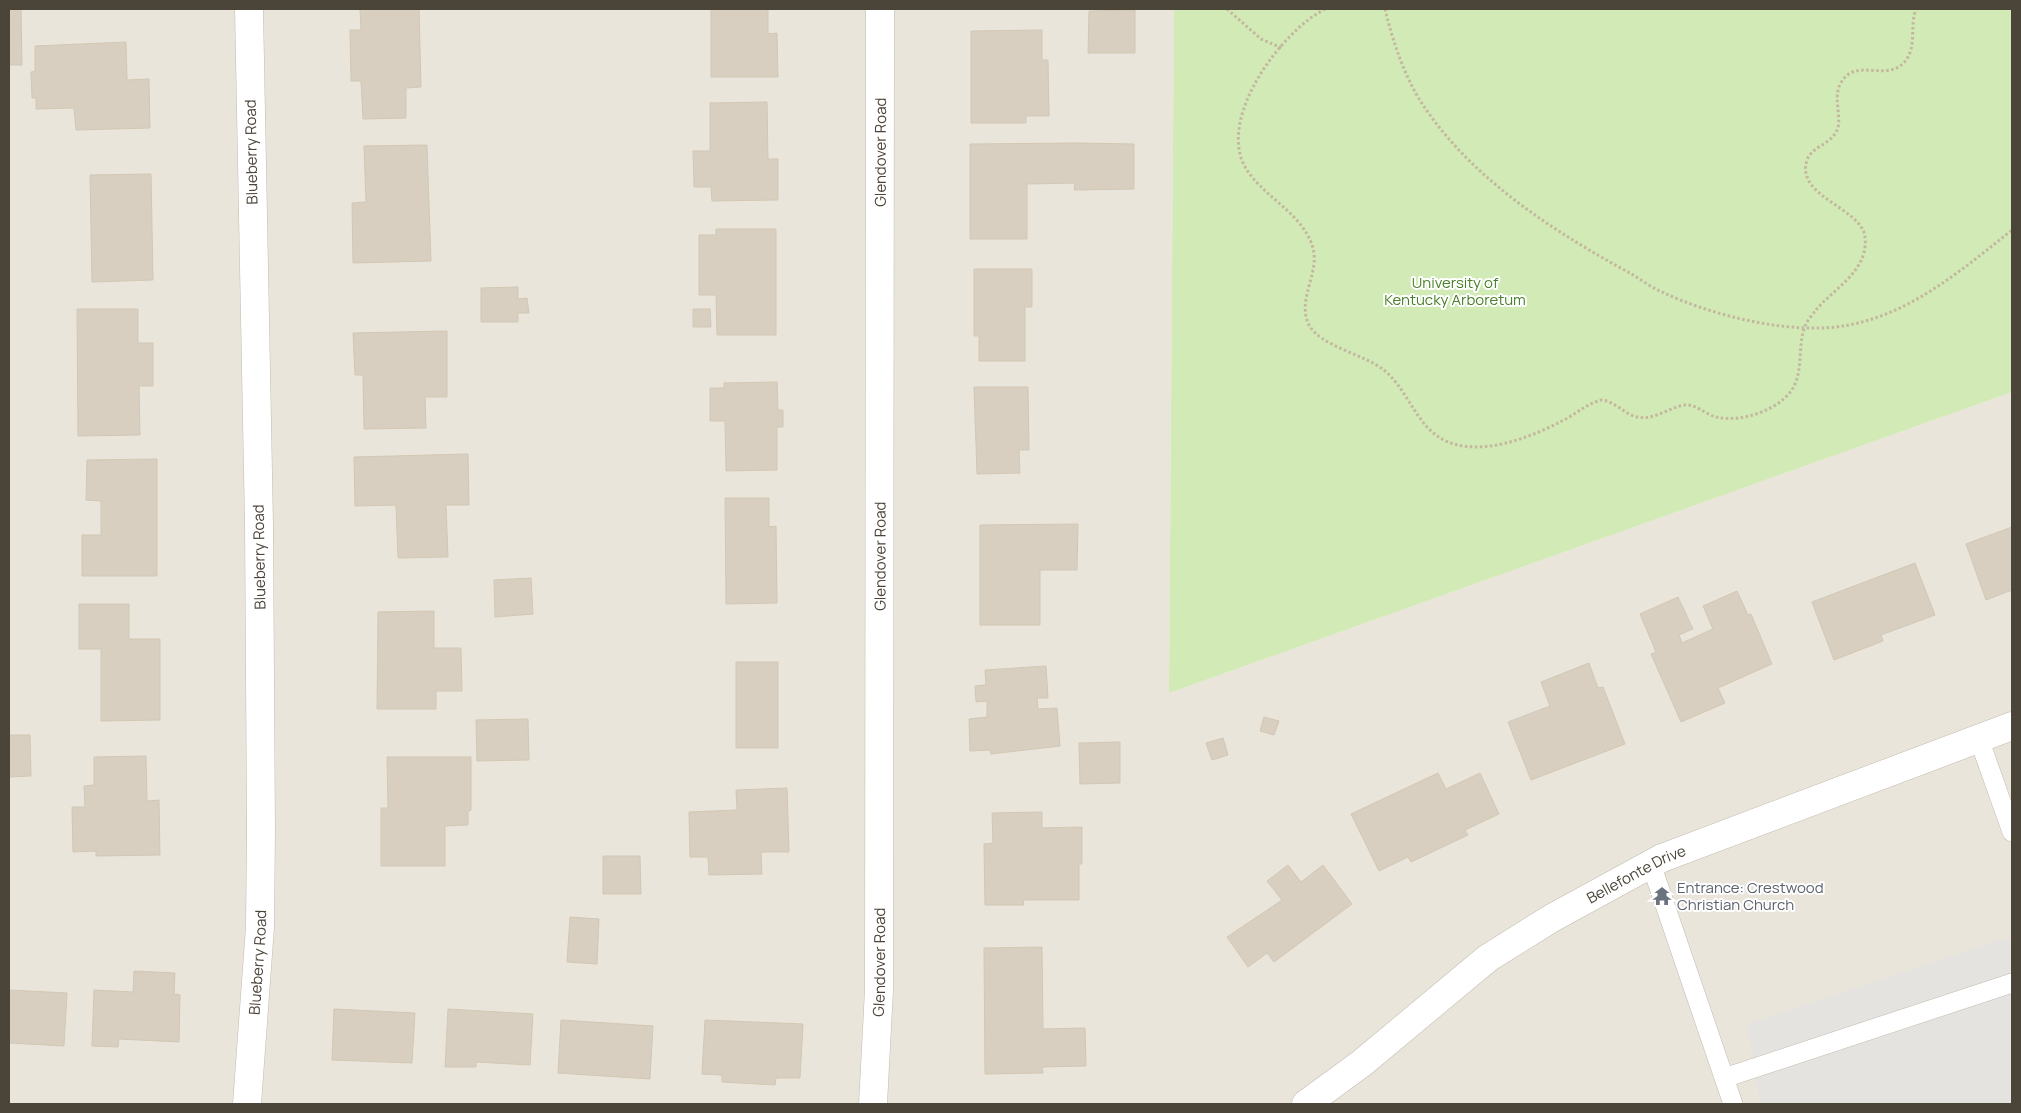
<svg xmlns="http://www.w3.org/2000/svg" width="2021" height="1113" font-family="Manrope,sans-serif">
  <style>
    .residential { fill: #eae5da }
    .green { fill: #d2eab5 }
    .parking { fill: #e5e3e0 }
    .building { fill: #d8cfc1; stroke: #d3c7b4 }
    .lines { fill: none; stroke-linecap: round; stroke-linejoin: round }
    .lane-casing { stroke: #c2bbae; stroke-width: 20 }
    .street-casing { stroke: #c2bbae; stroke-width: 29 }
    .path { stroke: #c4b79f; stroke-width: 3; stroke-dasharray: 2.5 2.5; stroke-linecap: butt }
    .lane { stroke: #fff; stroke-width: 19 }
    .street { stroke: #fff; stroke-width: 28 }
    .labels { text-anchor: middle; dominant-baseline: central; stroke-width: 4; stroke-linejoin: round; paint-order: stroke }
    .street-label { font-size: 15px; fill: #4b4439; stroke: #fff }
    .park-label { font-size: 15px; fill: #4a7f2a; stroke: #fff }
    .worship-label { font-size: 15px; fill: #5b616d; stroke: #fff; text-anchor: start }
  </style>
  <rect width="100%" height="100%" fill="#f6f3ec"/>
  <path class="residential" d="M9,9H1174L1169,693L2012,392V1104H9Z"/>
  <path class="green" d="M1174,9H2012V392L1169,693Z"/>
  <path class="parking" d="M2007,938L2012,940V1104H1760L1747,1024Z"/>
  <path class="building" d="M9,9H21L22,65H9Z
    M360,9H419L421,87L406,88V118L363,119L361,81H351L350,30H361Z
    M711,9H768V34L777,33L778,77H711Z
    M1135,10V53H1088L1089,11Z
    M1042,30V60H1048L1049,116H1026V123H971V31Z
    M126,42L127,80L149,79L150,128L76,130L74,108L36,109V98H32L31,72L35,71V46Z
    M767,102L768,159H778V200L712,201L711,187H694L693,151H710V103Z
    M1076,143L1134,144V189L1074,190L1075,183L1027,184V239H970V144Z
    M427,145L431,261L353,263L352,203L366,202L364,146Z
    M151,174L153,280L92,282L90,175Z
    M716,229H776V335H717L716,295H699V235H716Z
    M974,269H1032V307H1025V361H979V336H974Z
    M518,287V299L527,298L529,313H518V322H481V288Z
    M77,309H138V343H153V386H139L140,435L78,436Z
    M693,309H710L711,327H693Z
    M447,331V397H425L426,428L364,429L363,375H355L353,333Z
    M777,382L778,410H783V427H777V470L726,471L725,421H710V388H724V383Z
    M974,387H1028L1029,450H1019L1020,473L977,474Z
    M468,454L469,505H446L448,557L398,558L396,505L355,506L354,457Z
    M157,459V576H82V535H101V501L86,500L87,460Z
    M725,498H769V527L776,526L777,603L726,604Z
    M1078,524L1077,570H1040V625H980V525Z
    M2012,527V590L1986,600L1966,544Z
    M1915,563L1935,615L1881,635L1883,641L1834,660L1812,602Z
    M531,578L533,614L495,617L494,580Z
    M1737,591L1748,615L1751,614L1772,664L1718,688L1725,703L1681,722L1651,654L1656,652L1640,614L1678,597L1693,629L1679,635L1682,643L1713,629L1703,606Z
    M79,604H129V639H160V720L101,721V649H79Z
    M434,611V648H461L462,691H436V709H377L378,612Z
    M736,662H778V748H736Z
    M1589,663L1598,688L1603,687L1625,744L1531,780L1508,722L1550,706L1541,682Z
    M1046,666L1048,698H1037L1038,709L1057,708L1060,746L991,754L990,750L970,751L969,719L987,717V701L976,702L975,686L986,685L985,670Z
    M1264,717L1279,721L1274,735L1260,731Z
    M528,719L529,760L477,761L476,720Z
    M9,735H30L31,776L9,777Z
    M1223,738L1228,755L1212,760L1206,743Z
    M1120,742V783L1080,784L1079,743Z
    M146,756L147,801L159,800L160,855L96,856V851L73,852L72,807H85L84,786L94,785V757Z
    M387,757H471V810L468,811V825L445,826V866H381V808H388Z
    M1438,773L1446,789L1480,773L1499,814L1465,830L1468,835L1411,862L1408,857L1379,871L1351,814Z
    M787,788L789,852H761L762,874L709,875L708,857H690L689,812L737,810L736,790Z
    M1042,812V828L1082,827V864H1079V900H1023L1024,905H985L984,844L993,843L992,813Z
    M603,856H640L641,894H603Z
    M1288,865L1301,882L1323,865L1352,904L1274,962L1267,953L1248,967L1227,937L1282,900L1267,881Z
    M570,917L599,919L597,964L567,962Z
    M1042,947L1043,1029L1085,1028L1086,1066L1042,1067L1043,1073L985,1074L984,948Z
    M134,971L175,973L174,994L180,995L179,1042L119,1039L118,1047L92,1046L94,990L133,992Z
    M9,990L67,993L64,1046L9,1043Z
    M334,1009L415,1013L412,1063L332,1060Z
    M448,1009L533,1014L530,1065L476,1062V1067H445Z
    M561,1020L653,1026L650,1079L558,1073Z
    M705,1020L803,1024L800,1078H776L775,1085L722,1082V1075L702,1074Z"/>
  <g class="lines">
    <g class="lane-casing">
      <path id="lane" d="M1979,739L2012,832
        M1651,864L1733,1104
        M1724,1078L2012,983"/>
    </g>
    <g class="street-casing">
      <g id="street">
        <path id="s1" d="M247,1104L260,927L261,831L259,524L249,9"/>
        <path id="s2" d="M873,1104L879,990L880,9"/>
        <path id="s3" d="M1306,1104L1362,1063L1488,958L1552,918L1662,858L2012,726"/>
      </g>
    </g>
    <path class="path" d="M1227,9L1261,39L1282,48
      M1325,9C1282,31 1219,115 1244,165C1260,195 1297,209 1311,242C1323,270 1297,296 1308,323C1318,346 1364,354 1384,370C1414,395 1417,439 1463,446C1497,451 1535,435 1564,420C1577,413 1587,404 1601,400C1615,401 1624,414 1637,417C1654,421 1669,407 1685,405C1696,404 1705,414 1716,417C1741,423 1780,410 1793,388C1803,371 1798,347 1804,329C1806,322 1812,315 1816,310C1833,289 1869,271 1865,237C1862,208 1795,197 1807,160C1811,148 1827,145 1834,135C1846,121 1830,99 1842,81C1858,56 1891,86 1908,57C1916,42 1910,24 1916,9
      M1385,9C1393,42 1405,79 1425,108C1474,180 1553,231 1628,272C1639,278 1650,287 1662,292C1713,316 1793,336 1849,325C1912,313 1963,269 2012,230"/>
    <use href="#lane" class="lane"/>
    <use href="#street" class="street"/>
  </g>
  <defs>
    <g id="temple-bare" transform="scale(1.5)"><path d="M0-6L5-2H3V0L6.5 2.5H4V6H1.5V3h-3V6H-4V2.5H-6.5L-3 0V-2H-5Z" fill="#6b7280" stroke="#fff" stroke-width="2.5" paint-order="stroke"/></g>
  </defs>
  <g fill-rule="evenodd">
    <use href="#temple-bare" x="1662" y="896"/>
  </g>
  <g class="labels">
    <g class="street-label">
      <text transform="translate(251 152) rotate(-91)">Blueberry Road</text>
      <text stroke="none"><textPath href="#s2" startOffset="952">Glendover Road</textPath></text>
      <text transform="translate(259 557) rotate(-91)">Blueberry Road</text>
      <text stroke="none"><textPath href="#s2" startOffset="548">Glendover Road</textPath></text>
      <text stroke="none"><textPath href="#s3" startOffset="404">Bellefonte Drive</textPath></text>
      <text stroke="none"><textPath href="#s1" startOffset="142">Blueberry Road</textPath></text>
      <text stroke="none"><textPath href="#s2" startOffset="142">Glendover Road</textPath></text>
    </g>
    <g class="park-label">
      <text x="1455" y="282">University of<tspan x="1455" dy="17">Kentucky Arboretum</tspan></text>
    </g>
    <g class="worship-label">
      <text x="1677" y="887">Entrance: Crestwood<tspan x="1677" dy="17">Christian Church</tspan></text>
    </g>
  </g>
  <rect width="2021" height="1113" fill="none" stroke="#4b4439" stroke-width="20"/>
</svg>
